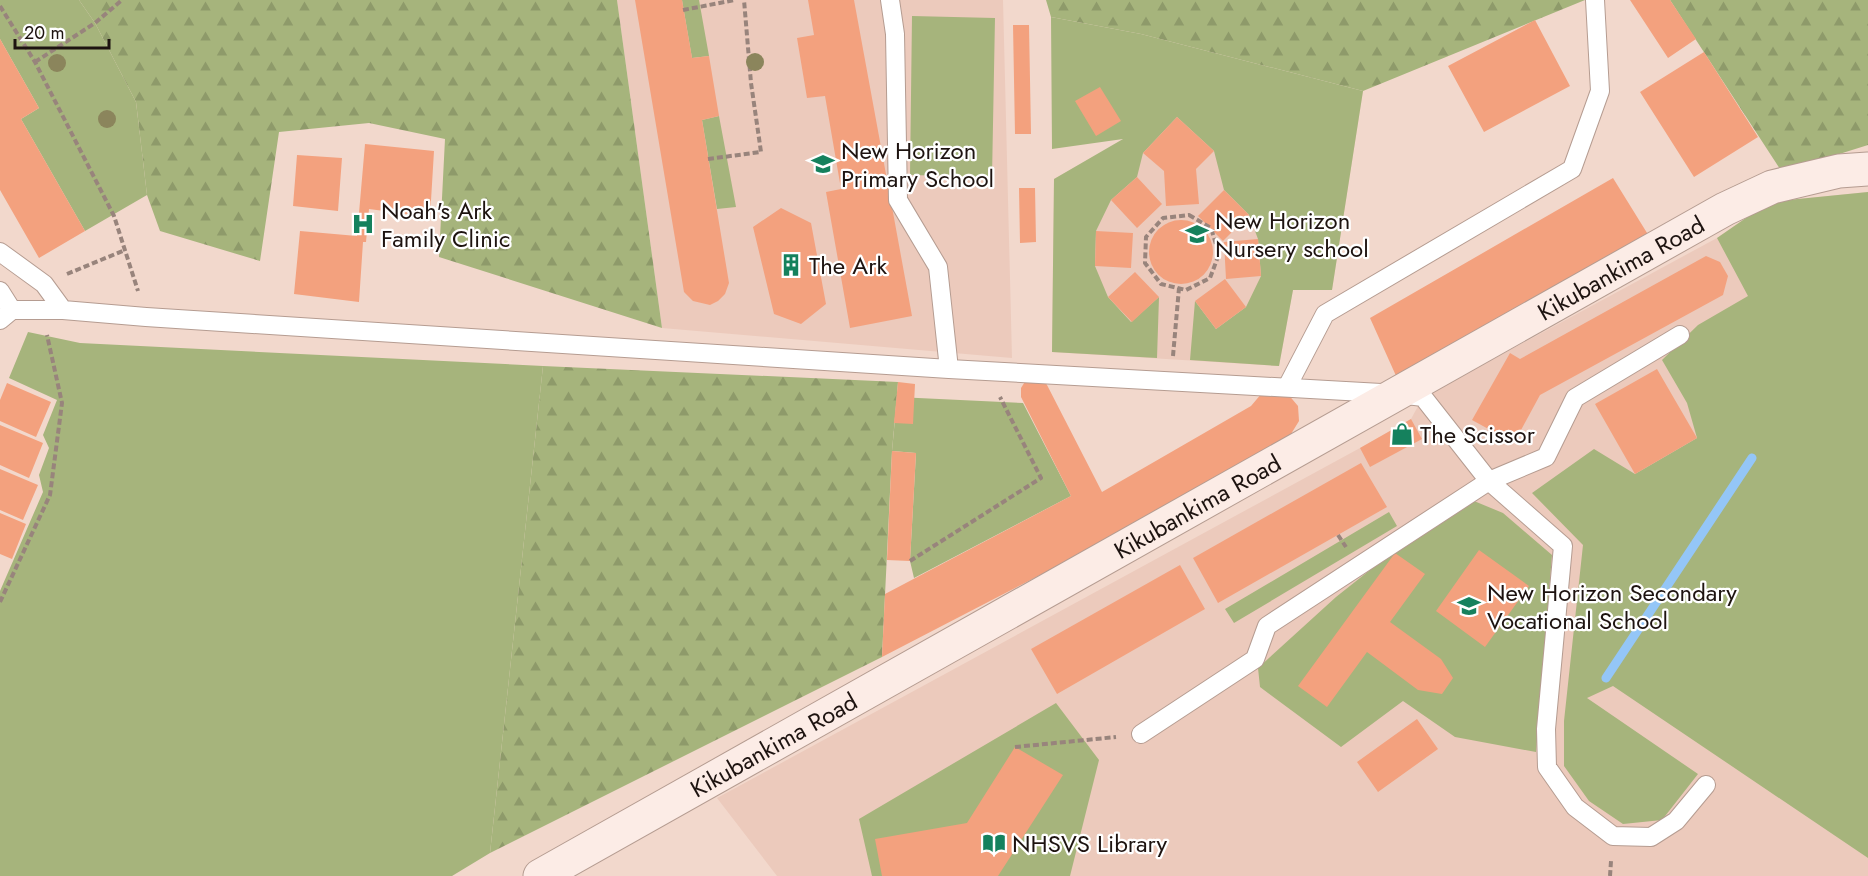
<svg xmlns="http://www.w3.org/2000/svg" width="1868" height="876" font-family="Jost,sans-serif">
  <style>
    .built { fill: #eccabc }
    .grass { fill: #a6b47c }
    .forest { fill: url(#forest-firs) }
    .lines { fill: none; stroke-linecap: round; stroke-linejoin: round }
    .stream { stroke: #94c6f7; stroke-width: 9 }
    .building { fill: #f3a17e }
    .lane-casing { stroke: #b59c91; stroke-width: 20 }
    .secondary-casing { stroke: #b59c91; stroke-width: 35 }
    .path { stroke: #98847c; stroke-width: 4; stroke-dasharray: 6 3; stroke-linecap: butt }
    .lane { stroke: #fff; stroke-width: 18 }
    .secondary { stroke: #fcece6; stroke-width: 33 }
    .tree { fill: #8b855c }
    .labels { text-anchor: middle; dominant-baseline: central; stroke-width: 4.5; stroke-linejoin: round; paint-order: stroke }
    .poi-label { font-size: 24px; fill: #1d1310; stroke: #fff; text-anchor: start }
    .street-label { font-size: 24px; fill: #1d1310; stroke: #fff }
  </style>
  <defs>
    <pattern id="forest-firs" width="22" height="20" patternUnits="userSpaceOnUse" patternTransform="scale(1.5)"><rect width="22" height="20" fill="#a6b47c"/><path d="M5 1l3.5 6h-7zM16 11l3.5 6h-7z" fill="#8e9a6a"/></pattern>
  </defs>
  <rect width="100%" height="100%" fill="#f2d8cc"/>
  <path class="built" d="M617,0H1003L1012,358L662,328Z
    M1363,91L1332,290H1293L1279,366L1052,352L1054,179L1125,139L1151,107Z
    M1868,192V876H777L717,798L1360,448L1411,419L1423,397L1717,238L1769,202Z"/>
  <path class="grass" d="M0,0H79L95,23L136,102L147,195L85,231L21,119L39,108L0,39Z
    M682,0H699L709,56L692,58Z
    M912,16L995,18L992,177L910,175Z
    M1051,17L1141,34L1363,91L1332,290H1293L1279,366L1190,360L1195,301L1216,329L1246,307L1261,276L1258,239L1249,215L1224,190L1214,151L1177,117L1143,153L1137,177L1111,200L1096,231L1095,266L1108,297L1131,322L1159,297L1157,358L1052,352L1054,179L1123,139L1052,149Z
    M719,116L736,207L717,209L702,120Z
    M1868,192V858L1613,686L1587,698L1698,774L1662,820L1623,824L1589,801L1564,766V721L1583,545L1532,493L1594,449L1635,474L1697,438L1687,403L1662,360L1698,325L1748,296L1717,238L1769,202Z
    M28,332L80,343L543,366L490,853L452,876H0V591L43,492L39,475L49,448L43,435L57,400L9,378Z
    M897,397L1023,403L1071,496L914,578L910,561L916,453L892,451Z
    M1474,501L1503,513L1552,555L1536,752L1455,737L1403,701L1341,747L1260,687L1258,668L1336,597L1394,551Z
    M1389,512L1397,526L1234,623L1225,609Z
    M1056,703L1099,760L1070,876H872L859,819Z"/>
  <path class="forest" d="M79,0H617L662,328L439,257L445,139L369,123L279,132L260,261L160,231L147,195L136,102L95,23Z
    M1046,0H1585L1363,91L1141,34L1051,17Z
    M1670,0H1868V145L1782,172Z
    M543,366L898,382L892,451L882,657L490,853Z"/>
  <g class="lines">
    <path class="stream" d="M1606,678L1752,458"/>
  </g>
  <path class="building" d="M635,0H682L692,58L709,56L719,116L702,120L729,283L725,294L718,301L710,305L693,301L684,292Z
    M808,0H854L912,316L850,328L826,192L841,189L825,96L807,98L797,38L814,35Z
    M1630,0H1670L1696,39L1668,58Z
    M1535,20L1570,86L1484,132L1448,66Z
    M1013,25H1029L1031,134H1015Z
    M0,39L39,108L21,119L85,231L39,258L0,190Z
    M1704,52L1758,137L1694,177L1640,92Z
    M1100,87L1121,121L1096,136L1075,101Z
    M1177,117L1214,151L1196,169L1199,204L1166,206L1164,171L1143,153Z
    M365,144L434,151L430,217L369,209L366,242H363L359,302L294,294L300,231L357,236Z
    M297,155L342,158L338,211L293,206Z
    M1137,177L1162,204L1137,228L1111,200Z
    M1613,178L1652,241L1397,378L1370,318Z
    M1019,188H1035L1036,242L1020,243Z
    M1224,190L1249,215L1223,241L1198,216Z
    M781,208L811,223L826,304L801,324L774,314L753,227Z
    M1149 252a32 32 0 1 1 64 0a32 32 0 1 1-64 0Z
    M1096,231L1133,233L1131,268L1095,266Z
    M1258,239L1261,276L1226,279L1224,242Z
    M1706,256L1720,262L1728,276L1723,295L1540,395L1514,443L1472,420L1510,353L1520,359Z
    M1135,272L1159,297L1132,322L1108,297Z
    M1225,279L1246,307L1216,329L1195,301Z
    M1657,369L1697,438L1635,474L1595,404Z
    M1026,380L1044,381L1047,385L1102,492L1251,406L1262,393H1287L1298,406L1299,421L1291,434L1280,441L1094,547L882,657L885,594L1071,496L1021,397V388Z
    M898,382L915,384L913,424L894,423Z
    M7,383L51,402L36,437L0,421V400Z
    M1411,419L1422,439L1370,467L1360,448Z
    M0,425L43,443L29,478L0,465Z
    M892,451L916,453L910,561L887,560Z
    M1361,463L1387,507L1218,603L1193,558Z
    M0,469L38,485L23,520L0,510Z
    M0,513L26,524L12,559L0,554Z
    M1479,550L1529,586L1485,647L1436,611Z
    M1395,553L1425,574L1390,622L1441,659L1453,678L1442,694L1418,690L1367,652L1327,707L1298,686Z
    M1180,565L1205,609L1057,694L1031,649Z
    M1417,719L1438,749L1378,792L1357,762Z
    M1015,747L1063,775L998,876H882L875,839L967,823Z"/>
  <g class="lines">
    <g class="lane-casing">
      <path id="lane" d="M890,0L895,34L898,200L938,267L949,369
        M0,252L44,284L63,310
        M0,291L12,310
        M0,320L12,310H63L146,317L949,369L1399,394L1423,397L1489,481L1546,457L1575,398L1680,335
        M1287,387L1325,314L1572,169L1600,91L1595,0
        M1141,734L1255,659L1267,626L1489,481L1563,546L1546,729L1547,767L1575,807L1613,836L1651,837L1676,821L1706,785"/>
    </g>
    <g class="secondary-casing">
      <g id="secondary">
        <path id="s1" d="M540,876L1725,209L1772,187L1839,171L1868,169"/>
      </g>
    </g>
    <path class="path" d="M0,6L35,62L114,216L138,291
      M683,10L735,0
      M35,62L95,23L122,0
      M708,159L761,152L751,83L744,0
      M1189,215L1211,228L1219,254L1210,278L1186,290L1161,284L1145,263L1146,237L1163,218Z
      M67,274L125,250
      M1173,356L1179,288
      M1338,535L1346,547
      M910,561L1041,478L1000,397
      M0,602L50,495L62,403L47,335
      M1015,747L1116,737
      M1610,876L1611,861"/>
    <use href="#lane" class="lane"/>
    <use href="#secondary" class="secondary"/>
  </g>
  <g class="tree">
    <circle cx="755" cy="62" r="9"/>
    <circle cx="57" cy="63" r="9"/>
    <circle cx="107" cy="119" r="9"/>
  </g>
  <defs>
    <g id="school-bare" transform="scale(1.8)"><path d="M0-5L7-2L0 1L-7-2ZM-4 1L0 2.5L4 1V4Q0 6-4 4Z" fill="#15815d" stroke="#fff" stroke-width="2.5" paint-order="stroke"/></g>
    <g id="hospital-bare" transform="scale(1.8)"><path d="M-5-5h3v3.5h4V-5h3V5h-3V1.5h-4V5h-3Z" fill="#15815d" stroke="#fff" stroke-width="2.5" paint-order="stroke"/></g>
    <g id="building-bare" transform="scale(1.8)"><path d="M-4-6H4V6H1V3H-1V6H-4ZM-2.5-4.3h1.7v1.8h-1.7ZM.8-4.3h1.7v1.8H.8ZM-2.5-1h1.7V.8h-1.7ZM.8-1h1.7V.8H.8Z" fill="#15815d" stroke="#fff" stroke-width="2.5" paint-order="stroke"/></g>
    <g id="shop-bare" transform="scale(1.8)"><path d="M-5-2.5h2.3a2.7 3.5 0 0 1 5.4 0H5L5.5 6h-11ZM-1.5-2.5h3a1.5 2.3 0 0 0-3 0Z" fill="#15815d" stroke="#fff" stroke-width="2.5" paint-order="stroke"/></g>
    <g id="library-bare" transform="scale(1.8)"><path d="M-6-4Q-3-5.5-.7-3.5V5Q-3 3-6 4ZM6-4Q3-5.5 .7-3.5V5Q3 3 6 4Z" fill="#15815d" stroke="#fff" stroke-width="2.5" paint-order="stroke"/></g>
  </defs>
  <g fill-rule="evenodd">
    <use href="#school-bare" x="823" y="164"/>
    <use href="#hospital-bare" x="363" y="224"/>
    <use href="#school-bare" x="1197" y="234"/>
    <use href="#building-bare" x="791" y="265"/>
    <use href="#shop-bare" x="1402" y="434"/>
    <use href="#school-bare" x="1469" y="606"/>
    <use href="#library-bare" x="994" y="843"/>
  </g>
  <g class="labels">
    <g class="poi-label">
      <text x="841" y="150">New Horizon<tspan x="841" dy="28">Primary School</tspan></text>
      <text x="381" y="210">Noah's Ark<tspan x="381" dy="28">Family Clinic</tspan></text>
      <text x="1215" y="220">New Horizon<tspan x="1215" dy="28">Nursery school</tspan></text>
      <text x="809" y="265">The Ark</text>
      <text x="1420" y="434">The Scissor</text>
      <text x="1487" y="592">New Horizon Secondary<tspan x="1487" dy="28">Vocational School</tspan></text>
      <text x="1012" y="843">NHSVS Library</text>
    </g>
    <g class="street-label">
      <text stroke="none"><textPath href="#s1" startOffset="1240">Kikubankima Road</textPath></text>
      <text stroke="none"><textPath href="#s1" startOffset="754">Kikubankima Road</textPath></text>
      <text stroke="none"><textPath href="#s1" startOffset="268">Kikubankima Road</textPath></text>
    </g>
  </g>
  <path d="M15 39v9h94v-9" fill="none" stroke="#1d1310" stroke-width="3"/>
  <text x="24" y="39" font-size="18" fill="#1d1310" stroke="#ffffff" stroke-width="4.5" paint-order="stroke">20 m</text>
</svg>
